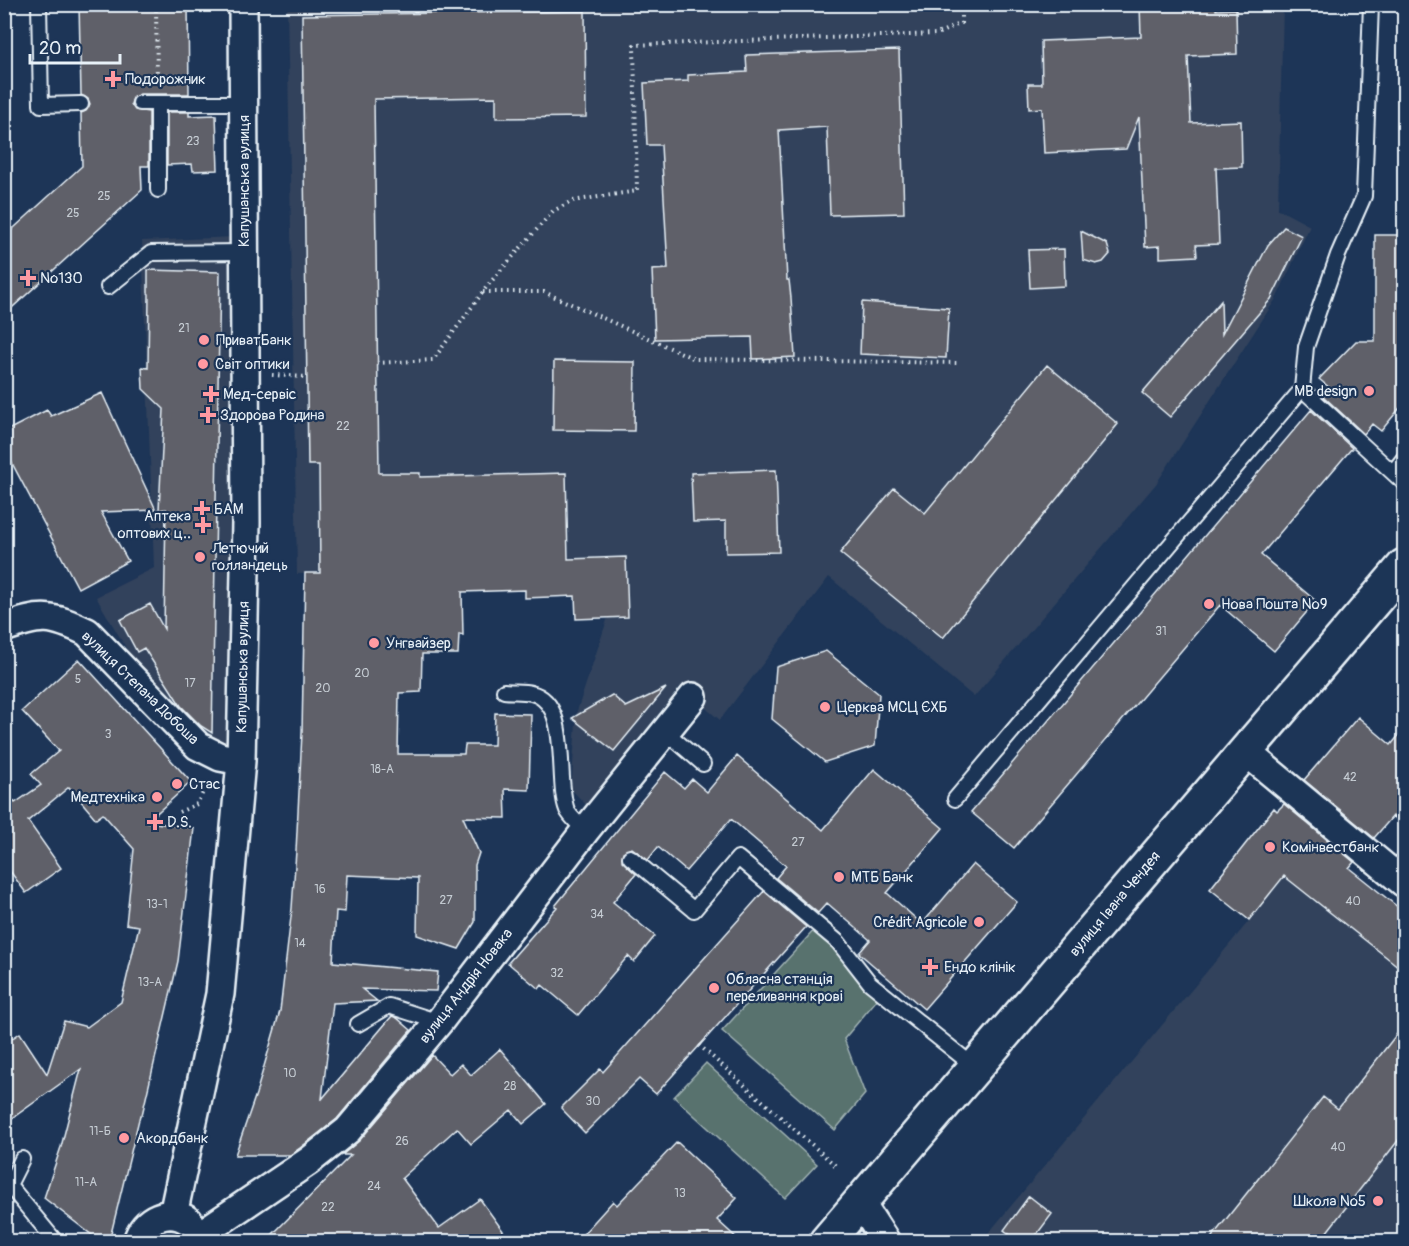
<svg xmlns="http://www.w3.org/2000/svg" width="1409" height="1246" font-family="Pangolin,sans-serif">
  <style>
    .built { fill: #31425c }
    .green { fill: #58726e; stroke: #a0b2b3; stroke-width: 1.5 }
    .building { fill: #5f6069; stroke: #e8f1f8; stroke-width: 1.5 }
    .lines { fill: none; stroke-linecap: round; stroke-linejoin: round }
    .service-casing { stroke: #e8f1f8; stroke-width: 18 }
    .minor-casing { stroke: #e8f1f8; stroke-width: 32 }
    .secondary-casing { stroke: #e8f1f8; stroke-width: 38 }
    .path { stroke: #e8f1f8; stroke-width: 4; stroke-dasharray: 1.5 4.5; stroke-linecap: butt }
    .service { stroke: #1d3557; stroke-width: 14 }
    .minor { stroke: #1d3557; stroke-width: 27 }
    .secondary { stroke: #1d3557; stroke-width: 33 }
    .poi-dot { fill: #ff9aa2; stroke: #1d3557; stroke-width: 2 }
    .labels { text-anchor: middle; dominant-baseline: central; stroke-width: 4.5; stroke-linejoin: round; paint-order: stroke }
    .number-label { font-size: 12px; fill: #c6cdd4 }
    .poi-label { font-size: 15px; fill: #e8f1f8; stroke: #1d3557; text-anchor: start }
    .street-label { font-size: 15px; fill: #e8f1f8; stroke: #1d3557 }
  </style>
  <rect width="100%" height="100%" fill="#1d3557"/>
  <filter id="ink" filterUnits="userSpaceOnUse"><feTurbulence type="fractalNoise" baseFrequency=".0167" numOctaves="2"/><feDisplacementMap in="SourceGraphic" scale="12" xChannelSelector="R" yChannelSelector="G"/><feConvolveMatrix kernelMatrix="1 2 1 2 8 2 1 2 1" color-interpolation-filters="sRGB"/></filter>
  <g filter="url(#ink)">
    <path class="built" d="M287,5H1283L1278,209L1310,226L1277,297L1156,484L974,697L829,577L720,720L680,687L586,805L571,789L577,711L608,617L628,616L626,557L472,563L421,572L297,574Z
      M235,237L230,753L206,742L135,663L96,597L154,568L142,241Z
      M1274,808L1404,912V1241L981,1242L1249,921L1210,889Z"/>
    <path class="green" d="M816,928L885,990L844,1039L865,1094L835,1130L722,1031Z
      M706,1063L817,1164L785,1198L674,1097Z"/>
    <path class="building" d="M79,4H188L189,94H140L133,98L131,104L135,110L149,112V166H141L142,190L4,315V237L82,166L81,113L86,111L90,104L88,99L81,95Z
      M1140,4H1216V10L1236,9L1237,54L1188,56L1191,123L1241,121L1242,167L1216,168L1219,244L1196,245L1197,256L1160,258V246L1145,247L1139,117L1126,149L1044,153L1042,108L1029,109L1028,84H1042L1041,41L1141,37Z
      M585,11L586,117L496,118V97L374,99L379,473H420V477L566,473L568,559L626,557L628,617L576,619L575,596L525,598V590L462,592L463,635L459,634L458,654H422L421,692L399,693L398,754H464L465,745H494L495,713L531,714L529,790L505,789L506,818L463,817L479,853L475,865V922L459,949L417,935L418,878L347,875L345,912L336,911L333,962L438,972L436,991L362,989L377,1001L333,1003L322,1099L392,1016L397,1018L411,1030L337,1119L300,1148L290,1155H235L256,1094L280,1011L292,908L296,851L302,733L305,573H320L319,465H308L302,15Z
      M899,50L904,213L830,215L827,127L779,130L787,280H789L791,298L795,357L753,359L752,337L655,339L652,270L668,269L661,145H647L644,83L688,81V75L747,72L746,55Z
      M167,112H189V116L216,115L218,170L193,171L192,164L167,165Z
      M1284,227L1302,236L1271,299L1170,417L1142,393L1221,301L1222,334L1268,245Z
      M1081,231L1107,244L1110,254L1103,262L1096,264L1083,260Z
      M1375,235H1404V403L1381,431L1372,424L1364,434L1323,396L1330,388L1319,379L1356,341H1375Z
      M1064,249L1065,286L1030,288L1028,250Z
      M148,270L220,272L212,733L201,726L181,706L144,648L137,652L120,620L150,604L164,629L166,509L159,510L164,409L143,389L142,367L148,368L149,294L148,293Z
      M862,302L949,308L946,358L860,354Z
      M554,361L635,362L634,431L553,430Z
      M1047,365L1118,424L943,638L840,553L894,488L925,513Z
      M102,393L156,510L101,512L128,561L78,588L4,448V432L47,410L51,416Z
      M1311,410L1352,448L1261,555L1316,601L1274,651L1220,605L1014,848L971,812Z
      M776,470L779,552L726,553V521L693,522L691,473Z
      M826,651L879,694L875,746L825,762L772,719L776,667Z
      M79,659L191,782L147,822L194,828L178,961L142,1115H140L109,1242H101L44,1198L61,1147L81,1069L4,1124V1044L20,1033L47,1074L64,1021L87,1027L121,1002L139,926L126,924L134,849L103,814L96,819L69,787L28,821L61,868L26,893L4,863V788L15,803L41,785L31,774L59,751L22,711Z
      M666,688L614,751L572,718L612,695L626,707Z
      M1358,717L1391,745L1404,729V826L1393,816L1374,838L1304,780Z
      M737,756L823,830L874,769L943,828L887,893L922,924L973,864L1017,902L924,1009L859,953L870,940L827,903L818,913L776,878L786,866L731,819L686,871L658,847L648,860L632,848L623,852L622,861L636,874L613,902L655,936L634,962L628,956L578,1015L542,985L539,989L508,963L557,907L555,906L665,772L684,788L692,779L707,792Z
      M1284,804L1354,862L1349,868L1404,912V971L1284,876L1249,920L1210,889L1274,808L1277,811Z
      M764,891L806,927L656,1094L639,1079L585,1133L561,1108L600,1069L603,1072Z
      M1404,1025V1133L1319,1242H1208L1323,1097L1338,1109Z
      M500,1049L546,1104L523,1124L511,1110L471,1144L457,1128L402,1178L439,1228L480,1199L511,1242H265L351,1155H342L360,1140L432,1055L450,1074L461,1064L471,1075Z
      M677,1142L737,1198L717,1220L741,1242H576L613,1201L617,1205Z
      M1029,1196L1052,1214L1031,1242H1019L1004,1230Z"/>
    <g class="lines">
      <g class="service-casing">
        <path id="service" d="M39,4L41,105L81,104
          M1371,4L1364,196L1338,255L1306,347L1302,389L1404,483
          M140,103H244
          M158,103V190
          M108,287L151,253L244,252
          M1393,472L1404,458
          M504,691C513,692 523,691 531,693C572,702 555,780 567,810C570,817 580,825 585,831
          M666,732L703,764
          M955,799L1302,389
          M630,857L694,910L738,858L838,942L870,983L976,1068
          M1393,873L1404,859
          M358,1024L389,1006L439,1022
          M22,1159L9,1185L56,1242"/>
      </g>
      <g class="minor-casing">
        <path id="minor" d="M4,628C42,614 51,615 87,632L198,746L220,757L241,761
          M1245,751L1404,883
          M860,1202L886,1242
          M173,1215L220,994L241,761L246,523L243,4
          M201,1234L309,1161L348,1130L439,1022L585,831L693,697
          M137,1242C143,1218 169,1207 189,1221"/>
      </g>
      <g class="secondary-casing">
        <path id="secondary" d="M826,1242L1404,566"/>
      </g>
      <path class="path" d="M156,4L157,82
        M483,292H544L695,359L957,363
        M377,363L433,360L488,285L553,211L572,201L637,191L634,45L937,34L961,23V4
        M272,375L306,377
        M179,812L197,804L208,782
        M699,1045L836,1166"/>
      <use href="#service" class="service"/>
      <use href="#minor" class="minor"/>
      <use href="#secondary" class="secondary"/>
    </g>
  </g>
  <g class="poi-dot">
    <path d="M110 70h6v6h6v6h-6v6h-6v-6h-6v-6h6z"/>
    <path d="M25 269h6v6h6v6h-6v6h-6v-6h-6v-6h6z"/>
    <circle cx="204" cy="340" r="6"/>
    <circle cx="203" cy="364" r="6"/>
    <circle cx="1369" cy="391" r="6"/>
    <path d="M208 385h6v6h6v6h-6v6h-6v-6h-6v-6h6z"/>
    <path d="M205 406h6v6h6v6h-6v6h-6v-6h-6v-6h6z"/>
    <path d="M199 500h6v6h6v6h-6v6h-6v-6h-6v-6h6z"/>
    <path d="M200 516h6v6h6v6h-6v6h-6v-6h-6v-6h6z"/>
    <circle cx="200" cy="557" r="6"/>
    <circle cx="1209" cy="604" r="6"/>
    <circle cx="374" cy="643" r="6"/>
    <circle cx="825" cy="707" r="6"/>
    <circle cx="177" cy="784" r="6"/>
    <circle cx="157" cy="797" r="6"/>
    <path d="M152 813h6v6h6v6h-6v6h-6v-6h-6v-6h6z"/>
    <circle cx="1270" cy="847" r="6"/>
    <circle cx="839" cy="877" r="6"/>
    <circle cx="979" cy="922" r="6"/>
    <path d="M927 958h6v6h6v6h-6v6h-6v-6h-6v-6h6z"/>
    <circle cx="714" cy="988" r="6"/>
    <circle cx="124" cy="1138" r="6"/>
    <circle cx="1378" cy="1201" r="6"/>
  </g>
  <g class="labels">
    <g class="number-label">
      <text x="193" y="141">23</text>
      <text x="104" y="196">25</text>
      <text x="73" y="213">25</text>
      <text x="184" y="328">21</text>
      <text x="343" y="426">22</text>
      <text x="1161" y="631">31</text>
      <text x="362" y="673">20</text>
      <text x="78" y="679">5</text>
      <text x="190" y="683">17</text>
      <text x="323" y="688">20</text>
      <text x="108" y="734">3</text>
      <text x="382" y="769">18-А</text>
      <text x="1350" y="777">42</text>
      <text x="798" y="842">27</text>
      <text x="320" y="889">16</text>
      <text x="446" y="900">27</text>
      <text x="1353" y="901">40</text>
      <text x="157" y="904">13-1</text>
      <text x="597" y="914">34</text>
      <text x="300" y="943">14</text>
      <text x="557" y="973">32</text>
      <text x="150" y="982">13-А</text>
      <text x="290" y="1073">10</text>
      <text x="510" y="1086">28</text>
      <text x="593" y="1101">30</text>
      <text x="100" y="1131">11-Б</text>
      <text x="402" y="1141">26</text>
      <text x="1338" y="1147">40</text>
      <text x="86" y="1182">11-А</text>
      <text x="374" y="1186">24</text>
      <text x="680" y="1193">13</text>
      <text x="328" y="1207">22</text>
    </g>
    <g class="poi-label">
      <text x="125" y="79">Подорожник</text>
      <text x="40" y="278">№130</text>
      <text x="216" y="340">ПриватБанк</text>
      <text x="215" y="364">Світ оптики</text>
      <text x="1357" y="391" text-anchor="end">MB design</text>
      <text x="223" y="394">Мед-сервіс</text>
      <text x="220" y="415">Здорова Родина</text>
      <text x="214" y="509">БАМ</text>
      <text x="191" y="516" text-anchor="end">Аптека<tspan x="191" dy="17">оптових ц‥</tspan></text>
      <text x="212" y="548">Летючий<tspan x="212" dy="17">голландець</tspan></text>
      <text x="1221" y="604">Нова Пошта №9</text>
      <text x="386" y="643">Унгвайзер</text>
      <text x="837" y="707">Церква МСЦ ЄХБ</text>
      <text x="189" y="784">Стас</text>
      <text x="145" y="797" text-anchor="end">Медтехніка</text>
      <text x="167" y="822">D.S.</text>
      <text x="1282" y="847">Комінвестбанк</text>
      <text x="851" y="877">МТБ Банк</text>
      <text x="967" y="922" text-anchor="end">Crédit Agricole</text>
      <text x="944" y="967">Ендо клінік</text>
      <text x="726" y="979">Обласна станція<tspan x="726" dy="17">переливання крові</tspan></text>
      <text x="136" y="1138">Акордбанк</text>
      <text x="1366" y="1201" text-anchor="end">Школа №5</text>
    </g>
    <g class="street-label">
      <text transform="translate(244 181) rotate(-90)">Капушанська вулиця</text>
      <text transform="translate(243 667) rotate(-89)">Капушанська вулиця</text>
      <text transform="translate(140 688) rotate(44)">вулиця Степана Добоша</text>
      <text transform="translate(1115 904) rotate(-50)">вулиця Івана Чендея</text>
      <text transform="translate(466 986) rotate(-52)">вулиця Андрія Новака</text>
    </g>
  </g>
  <rect width="1409" height="1246" fill="none" stroke="#1d3557" stroke-width="24"/>
  <rect x="12" y="12" width="1385" height="1222" fill="none" stroke="#e8f1f8" stroke-width="2" filter="url(#ink)"/>
  <path d="M30 54v9h90v-9" fill="none" stroke="#e8f1f8" stroke-width="3"/>
  <text x="39" y="54" font-size="18" fill="#e8f1f8" stroke="#1d3557" stroke-width="4.5" paint-order="stroke">20 m</text>
</svg>
